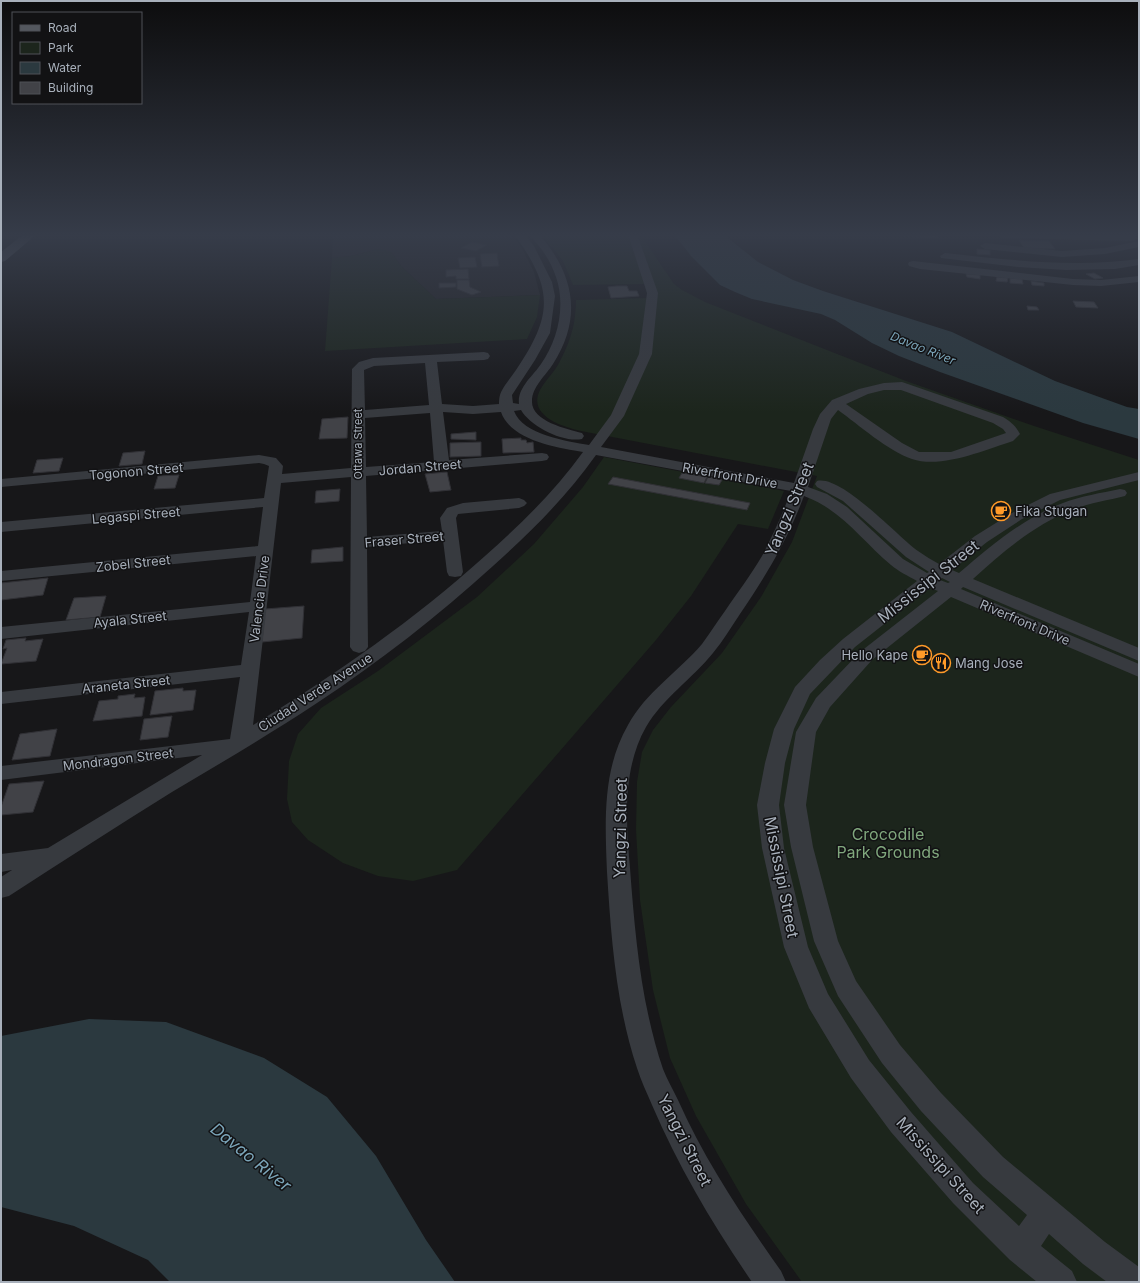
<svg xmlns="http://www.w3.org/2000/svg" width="1140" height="1283" font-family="Inter,sans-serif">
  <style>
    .built { fill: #232326 }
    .green { fill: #1c251c }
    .water { fill: #2b393f }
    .building { fill: #414247; stroke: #313136 }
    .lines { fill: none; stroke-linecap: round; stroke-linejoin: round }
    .minor { fill: #373a3f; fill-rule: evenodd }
    .primary { fill: #53575e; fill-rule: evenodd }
    .labels { text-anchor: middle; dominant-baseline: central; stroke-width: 3; stroke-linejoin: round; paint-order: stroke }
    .far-street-label { font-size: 11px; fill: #a8b0bb; stroke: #121214 }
    .far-water-label { font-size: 12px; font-style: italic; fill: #7ba5b9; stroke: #121214 }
    .street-label { font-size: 13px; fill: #a8b0bb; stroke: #121214 }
    .poi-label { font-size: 13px; fill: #a8b0bb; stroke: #121214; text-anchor: start }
    .near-street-label { font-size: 16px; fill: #a8b0bb; stroke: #121214 }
    .near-park-label { font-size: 16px; fill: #80a77d; stroke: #121214 }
    .near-water-label { font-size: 17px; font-style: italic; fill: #7ba5b9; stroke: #121214 }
  </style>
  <rect width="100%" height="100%" fill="#171719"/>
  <path class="built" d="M333,234H512L522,248L534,272L540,295L436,299L401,266L392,253L378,249L351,256L332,258Z"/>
  <path class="green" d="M541,234H640L674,284L682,290L705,302L906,381L1034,426L1139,460V1282H802L746,1204L696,1116L670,1058L653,990L640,900L636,830L637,782L642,752L653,730L671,707L722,653L761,597L792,542L817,476L581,431C563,427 527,416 540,390C546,379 556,371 561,359C571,340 576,321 576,300L648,298L645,284L573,285L563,261Z
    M378,249L386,250L392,253L401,266L436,299L540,295L537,317L527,339L325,351L332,258L351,256Z
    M604,457L784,491L768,529L738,524L691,596L656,640L457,870L413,881L378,876L343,863L308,840L292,822L287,799L289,761L298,734L321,708L378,671L477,597L534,544L583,487Z"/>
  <path class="water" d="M674,234H723L758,262L793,280L823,291L952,332L1055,381L1127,407L1139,409V439L1083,423L940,372L899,356L872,343L835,320L821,314L752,299L735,292L720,285L691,256Z
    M89,1019L166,1022L264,1058L327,1097L376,1156L426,1240L455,1282H170L148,1260L74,1226L1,1207V1036Z"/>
  <path class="building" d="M901,234H937L939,238L902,236Z
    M1019,240L1049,241L1055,249L1024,248Z
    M472,242L487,245L476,251L461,248Z
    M977,249L990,250V255L977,254Z
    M497,253L499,266L482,267L480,254Z
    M475,257L477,267L460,268L458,258Z
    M468,269L469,279H456V276L446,277V270Z
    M1094,273L1103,278L1095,279L1086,274Z
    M966,274L980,275V279L967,277Z
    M997,277L1008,278L1007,282L996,281Z
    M1010,278L1022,279L1023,284L1010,283Z
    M457,280H469L470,287L481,292L472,295L457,289Z
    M1031,281L1044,283V286L1032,285Z
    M439,283H456V287L439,288Z
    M617,286H627L629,291H637L639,296L611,298L608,287Z
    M1073,301L1094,302L1098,308L1076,307Z
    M1027,306L1037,307L1039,310H1028Z
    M348,417L347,438L319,439L322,419Z
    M476,432V440L451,439V434Z
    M521,438V440H526L527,443L533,442L534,452L503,453L502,439Z
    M481,442V456L450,457V443Z
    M145,451L142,464L119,466L123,453Z
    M63,458L59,471L33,473L37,460Z
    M447,472L451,490L430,492L425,474Z
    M682,473L707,477L704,483L679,478Z
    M179,475L175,488L154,489L158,476Z
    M613,477L750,503L747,510L608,484Z
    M708,477L722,480L719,485L705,483Z
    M340,489L339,501L315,503L316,491Z
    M343,547V561L311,563L312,550Z
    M48,578L43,595L1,600V583Z
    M106,596L100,617L66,620L74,598Z
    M304,606L302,638L262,642L265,609Z
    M26,638L25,641L43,639L36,661L1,664L7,648L3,649L6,640Z
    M183,688V691L196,690L193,710L150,715L155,691Z
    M135,694L134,698L145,697L142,716L93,721L99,701L118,699V696Z
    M172,716L168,737L140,740L144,719Z
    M57,729L50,756L12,760L20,734Z
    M44,781L33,812L1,815V807L9,784Z"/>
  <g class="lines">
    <path class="minor" d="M514,234H524L534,246L552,282L555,296L550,333L535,360L512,395L513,403L519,404C517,388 533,376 541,364C558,340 566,306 556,277C553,268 548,258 542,250C538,244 532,239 530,234H539C574,274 583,317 553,364C546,375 532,387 532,401C531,421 566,429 582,433L584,436L582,439C563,443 530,426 521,410L514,411C523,435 567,441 589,445L611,415L639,354L647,293L628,234H637L658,293L652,354L624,416L601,447L794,483L813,429L820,414L832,400L859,389L884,383L902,382L1003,417C1011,422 1016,426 1020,434L1013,441C985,450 941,469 912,459C888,451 859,425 838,410L831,419L808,487L827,494L847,507L903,559L927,573L929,572L906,557L843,501L817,487L815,484L817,481C842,475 897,536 918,551C925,556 932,560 939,564L975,536L1012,513L1050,494L1139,472V480L1060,500L1022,519L987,542L952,570L959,573C991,546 1023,518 1063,503C1081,496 1101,493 1120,489L1125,490L1127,493L1125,496C1109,500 1090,503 1074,509C1035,524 1003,552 973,579L1139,648V661L963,587L961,589L1139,664V677L951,597L872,660L830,707L816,732L806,805L813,847L838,941L856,981L900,1045L941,1093L1003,1157L1105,1242L1139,1267V1282H1107L1083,1264L1049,1234L1041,1246L1072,1271L1077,1282H1037L1010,1260L953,1203L891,1132L851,1078L809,1008L784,947L762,848L757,805L765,763L774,729L795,687L820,660L843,639L917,581C908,576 898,571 891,565C861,540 842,510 804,496C787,541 767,574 740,614C731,627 723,641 713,653C692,679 663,698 646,727C622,769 626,822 630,868C635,935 641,1004 663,1069C667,1079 673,1090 678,1100C705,1161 743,1217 781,1271L786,1282H752C713,1225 679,1168 652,1105C647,1093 641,1081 637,1068C616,1005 611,937 607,872C605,822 602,770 628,725C646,692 678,672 702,644C710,633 717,622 725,611C737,593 751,575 762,556C773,535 783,513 791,491L596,455C567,496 531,532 493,566C438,616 379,662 317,703C270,734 221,763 172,792C117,826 63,861 9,896L1,898V877L12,870L1,872V854L48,848L202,755L1,780V766L230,739L240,677L1,704V692L241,665L249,612L1,639V627L250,602L256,556L1,581V571L258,546L263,507L1,532V522L264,498L269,466L264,464L259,463L1,487V479L259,455L276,458L283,466L282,474L351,468L352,369L359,362L373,358L484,352L488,353L490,356L488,359L484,360L437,362L442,404L473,406L499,404C499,402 499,398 500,395C502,388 512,376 516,370C554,314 553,288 514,234ZM425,363L429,405L365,410L364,370L374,366ZM884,390H901L993,423L1003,429L1006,433L951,452H919L902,443L846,404L868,394ZM443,412L473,414L501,412C511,441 558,448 583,452C555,491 521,524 485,556C414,620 335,675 253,725L281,483L351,477L350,647L353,651L359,653L365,651L368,647L367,547L443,540L447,572L449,576L455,577L461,576L463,572L456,518L458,514L519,508L524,506L527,503L524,500L519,498L463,503L447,508L440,518L442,531L367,537L366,476L542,461L547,460L549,457L547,454L542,453L449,460ZM430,413L434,462L366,467L365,418ZM942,578L950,582L948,583L940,580ZM930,588L938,591L860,652L816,698L796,732L784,805L791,847L814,941L838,996L882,1063L921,1111L983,1177L1027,1215L1019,1226L973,1183L911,1112L869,1060L828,994L808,947L784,848L779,805L785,763L794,729L810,694L855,647Z
      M1000,234L1133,235L1138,238L1133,241L1004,238L1001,237Z
      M1139,241V247L1105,254L1062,257L985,249L980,246L985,243L1062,251L1105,248Z
      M945,253C1010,260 1074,268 1139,259V265L1115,269L1066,270L1018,267L941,258L940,256Z
      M913,261L1073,279L1101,280L1139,276V282L1101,286L1073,285L920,269L909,266L908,264L909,262Z"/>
    <path class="primary" d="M24,234H37L5,261L1,262V252Z"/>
  </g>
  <linearGradient id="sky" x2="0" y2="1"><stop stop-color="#0d0d0e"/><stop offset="0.57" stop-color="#363c49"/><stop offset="1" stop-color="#363c49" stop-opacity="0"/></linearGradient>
  <rect width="1140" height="413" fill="url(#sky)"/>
  <defs>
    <g id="cafe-ring" transform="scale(1)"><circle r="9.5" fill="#121214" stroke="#ff9a29" stroke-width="1.5"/><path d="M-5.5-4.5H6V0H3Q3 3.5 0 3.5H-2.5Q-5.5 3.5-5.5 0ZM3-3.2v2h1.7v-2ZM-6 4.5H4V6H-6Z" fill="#ff9a29"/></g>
    <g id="restaurant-ring" transform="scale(1)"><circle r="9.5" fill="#121214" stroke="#ff9a29" stroke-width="1.5"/><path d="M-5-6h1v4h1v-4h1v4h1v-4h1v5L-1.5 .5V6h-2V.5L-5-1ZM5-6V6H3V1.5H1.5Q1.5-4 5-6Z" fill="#ff9a29"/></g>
  </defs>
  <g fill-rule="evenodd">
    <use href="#cafe-ring" x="1001" y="511"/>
    <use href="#cafe-ring" x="922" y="655"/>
    <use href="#restaurant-ring" x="941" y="663"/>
  </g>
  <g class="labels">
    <g class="far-street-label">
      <text transform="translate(358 444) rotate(-90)">Ottawa Street</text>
    </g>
    <g class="far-water-label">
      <text transform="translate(923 348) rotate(22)">Davao River</text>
    </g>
    <g class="street-label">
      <text transform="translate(420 467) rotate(-5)">Jordan Street</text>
      <text transform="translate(136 471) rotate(-5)">Togonon Street</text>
      <text transform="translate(730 475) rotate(10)">Riverfront Drive</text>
      <text transform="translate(136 515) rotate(-5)">Legaspi Street</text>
      <text transform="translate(404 539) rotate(-5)">Fraser Street</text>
      <text transform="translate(133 563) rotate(-6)">Zobel Street</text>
      <text transform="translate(259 599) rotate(-83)">Valencia Drive</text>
      <text transform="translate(130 619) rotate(-6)">Ayala Street</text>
      <text transform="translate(1025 622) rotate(23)">Riverfront Drive</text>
      <text transform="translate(126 684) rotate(-6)">Araneta Street</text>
      <text transform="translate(315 692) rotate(-33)">Ciudad Verde Avenue</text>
      <text transform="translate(118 759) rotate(-7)">Mondragon Street</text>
    </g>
    <g class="poi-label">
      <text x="1015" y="511">Fika Stugan</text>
      <text x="908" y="655" text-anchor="end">Hello Kape</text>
      <text x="955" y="663">Mang Jose</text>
    </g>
    <g class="near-street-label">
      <text transform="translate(789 509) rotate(-67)">Yangzi Street</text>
      <text transform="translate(928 581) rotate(-38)">Mississipi Street</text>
      <text transform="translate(620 828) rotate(-89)">Yangzi Street</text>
      <text transform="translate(782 877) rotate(79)">Mississipi Street</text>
      <text transform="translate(685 1140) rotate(63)">Yangzi Street</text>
      <text transform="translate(941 1165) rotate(48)">Mississipi Street</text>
    </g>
    <g class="near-park-label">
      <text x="888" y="834">Crocodile<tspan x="888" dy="18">Park Grounds</tspan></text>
    </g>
    <g class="near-water-label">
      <text transform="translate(251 1157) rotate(39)">Davao River</text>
    </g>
  </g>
  <rect width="1140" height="1283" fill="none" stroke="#a8b0bb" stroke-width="4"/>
  <rect x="12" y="12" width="130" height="92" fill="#121214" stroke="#4e5157"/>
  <rect x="20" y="25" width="20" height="6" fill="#53575e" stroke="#4e5157"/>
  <text x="48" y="32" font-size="12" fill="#a8b0bb">Road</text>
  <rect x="20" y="42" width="20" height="12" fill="#1c251c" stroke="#4e5157"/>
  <text x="48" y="52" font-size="12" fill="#a8b0bb">Park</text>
  <rect x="20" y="62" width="20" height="12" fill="#2b393f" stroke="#4e5157"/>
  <text x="48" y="72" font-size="12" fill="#a8b0bb">Water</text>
  <rect x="20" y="82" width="20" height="12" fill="#414247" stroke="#4e5157"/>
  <text x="48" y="92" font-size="12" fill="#a8b0bb">Building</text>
</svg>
